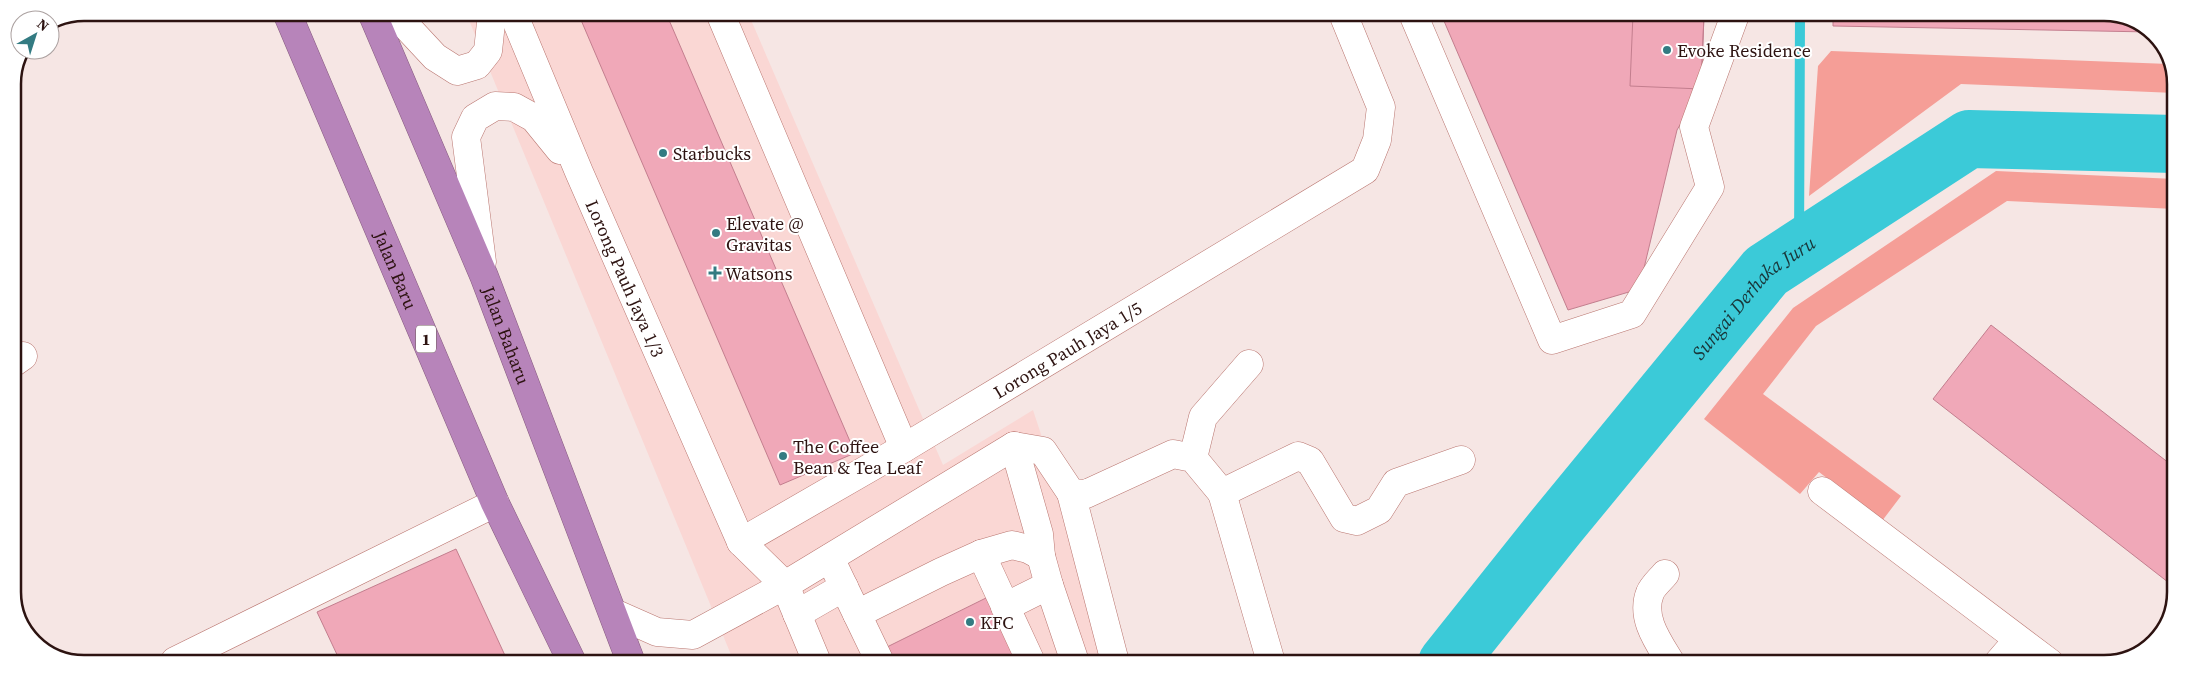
<svg xmlns="http://www.w3.org/2000/svg" width="2188" height="676" font-family="'Source Serif 4',serif">
  <style>
    .built { fill: #fad7d4 }
    .green { fill: #f59e97 }
    .lines { fill: none; stroke-linecap: round; stroke-linejoin: round }
    .stream { stroke: #3bcad8; stroke-width: 10 }
    .river { stroke: #3bcad8; stroke-width: 58 }
    .building { fill: #f0a8b8; stroke: #c37e8e }
    .minor-casing { stroke: #ba7670; stroke-width: 29 }
    .highway-casing { stroke: #875c7f; stroke-width: 29 }
    .minor { stroke: #fff; stroke-width: 28 }
    .highway { stroke: #b784ba; stroke-width: 28 }
    .poi-dot { fill: #337b82; stroke: #fff; stroke-width: 2 }
    .labels { text-anchor: middle; dominant-baseline: central; stroke-width: 4; stroke-linejoin: round; paint-order: stroke }
    .shield { fill: #fff; stroke: #6c5a58; stroke-width: 1 }
    .shield-label { font-size: 16px; font-weight: bold; fill: #2d1311 }
    .poi-label { font-size: 18px; fill: #2d1311; stroke: #fff; text-anchor: start }
    .street-label { font-size: 18px; fill: #2d1311; stroke: #fff }
    .water-label { font-size: 19px; font-style: italic; fill: #193639; stroke: #fff }
    .rim { fill: none; stroke: #2d1311; stroke-width: 2.5 }
  </style>
  <rect width="100%" height="100%" fill="#f6e6e4"/>
  <path class="built" d="M466,13H748L943,465L1033,410L1116,662H734Z"/>
  <path class="green" d="M1831,51L2169,64L2175,80V93L1961,84L1809,196L1818,66Z
    M1996,171L2175,179V209L2007,201L1816,326L1763,394L1901,496L1882,521L1819,472L1800,494L1704,419L1793,308Z"/>
  <g class="lines">
    <path class="stream" d="M1799,250L1800,15"/>
    <path class="river" id="s1" d="M1447,663L1558,524L1766,271L1969,139L2175,144"/>
  </g>
  <path class="building" d="M578,13H666L855,453L780,485Z
    M1441,14L1704,15L1701,89L1677,130L1639,289L1568,310Z
    M1633,14L1704,15L1701,89L1630,86Z
    M1833,15H2122L2150,32L1833,26Z
    M1991,325L2174,467L2173,586L1933,399Z
    M456,549L508,662L340,661L317,612Z
    M990,596L1020,662H894L887,647Z"/>
  <g class="lines">
    <g class="minor-casing">
      <g id="minor">
        <path d="M394,13L435,57L457,71L477,65L488,51L492,13"/>
        <path id="s2" d="M513,13L579,172L741,542L785,585L1014,446L1043,451L1071,493L1086,494L1173,454L1193,458L1222,493L1298,456L1310,461L1344,518L1357,521L1379,510L1396,483L1461,460"/>
        <path d="M720,13L904,448"/>
        <path d="M1413,14L1552,340L1632,314L1710,187L1694,127L1735,15"/>
        <path d="M482,262L466,137L475,118L495,106L514,107L534,118L560,150"/>
        <path d="M13,363L23,356"/>
        <path d="M1014,446L1039,534L1041,556L1049,585L1075,662"/>
        <path d="M1193,458L1203,417L1249,364"/>
        <path d="M1822,491L2050,663"/>
        <path d="M1071,493L1115,662"/>
        <path d="M1222,493L1271,662"/>
        <path id="s3" d="M741,542L904,448L1365,170L1377,140L1381,107L1343,14"/>
        <path d="M981,554L1031,662"/>
        <path d="M830,558L880,662"/>
        <path d="M1665,574C1660,580 1652,587 1650,593C1640,618 1659,643 1671,663"/>
        <path d="M1005,607L1049,585"/>
        <path d="M614,613L657,632L693,635L785,585L817,662"/>
        <path d="M797,614L844,587"/>
        <path d="M857,614L941,572L981,554L1012,545L1028,549L1041,556"/>
        <path d="M175,661L495,503"/>
        <path d="M1998,663L2017,641"/>
      </g>
    </g>
    <g class="highway-casing">
      <g id="highway">
        <path id="s4" d="M287,13L495,503L572,662"/>
        <path id="s5" d="M372,13L484,276L631,662"/>
      </g>
    </g>
    <use href="#minor" class="minor"/>
    <use href="#highway" class="highway"/>
  </g>
  <g class="poi-dot">
    <circle cx="1667" cy="50" r="5"/>
    <circle cx="663" cy="153" r="5"/>
    <circle cx="716" cy="233" r="5"/>
    <path d="M712.5 265.5h5v5h5v5h-5v5h-5v-5h-5v-5h5z"/>
    <circle cx="783" cy="456" r="5"/>
    <circle cx="970" cy="622" r="5"/>
  </g>
  <g class="labels">
    <rect class="shield" x="416" y="325.5" width="20" height="27" rx="4"/>
    <g class="shield-label">
      <text x="426" y="339">1</text>
    </g>
    <g class="poi-label">
      <text x="1677" y="50">Evoke Residence</text>
      <text x="673" y="153">Starbucks</text>
      <text x="726" y="223">Elevate @<tspan x="726" dy="21">Gravitas</tspan></text>
      <text x="725" y="273">Watsons</text>
      <text x="793" y="446">The Coffee<tspan x="793" dy="21">Bean &amp; Tea Leaf</tspan></text>
      <text x="980" y="622">KFC</text>
    </g>
    <g class="street-label">
      <text stroke="none"><textPath href="#s4" startOffset="279">Jalan Baru</textPath></text>
      <text stroke="none"><textPath href="#s2" startOffset="288">Lorong Pauh Jaya 1/3</textPath></text>
      <text stroke="none"><textPath href="#s5" startOffset="349">Jalan Baharu</textPath></text>
      <text stroke="none"><textPath href="#s3" startOffset="379">Lorong Pauh Jaya 1/5</textPath></text>
    </g>
    <g class="water-label">
      <text stroke="none"><textPath href="#s1" startOffset="478">Sungai Derhaka Juru</textPath></text>
    </g>
  </g>
  <path d="M0 0H2188V676H0ZM84 21H2104A63 63 0 0 1 2167 84V592A63 63 0 0 1 2104 655H84A63 63 0 0 1 21 592V84A63 63 0 0 1 84 21Z" fill="#fff" fill-rule="evenodd"/>
  <path class="rim" d="M84 21H2104A63 63 0 0 1 2167 84V592A63 63 0 0 1 2104 655H84A63 63 0 0 1 21 592V84A63 63 0 0 1 84 21Z"/>
  <g transform="translate(35 35) rotate(39)"><circle r="24" fill="#ffffff" stroke="#aba1a0"/>
  <path d="M0-4L9 19L0 12L-9 19Z" fill="#337b82"/>
  <text y="-8" font-size="14" font-weight="bold" text-anchor="middle" fill="#2d1311">N</text>
  </g>
</svg>
